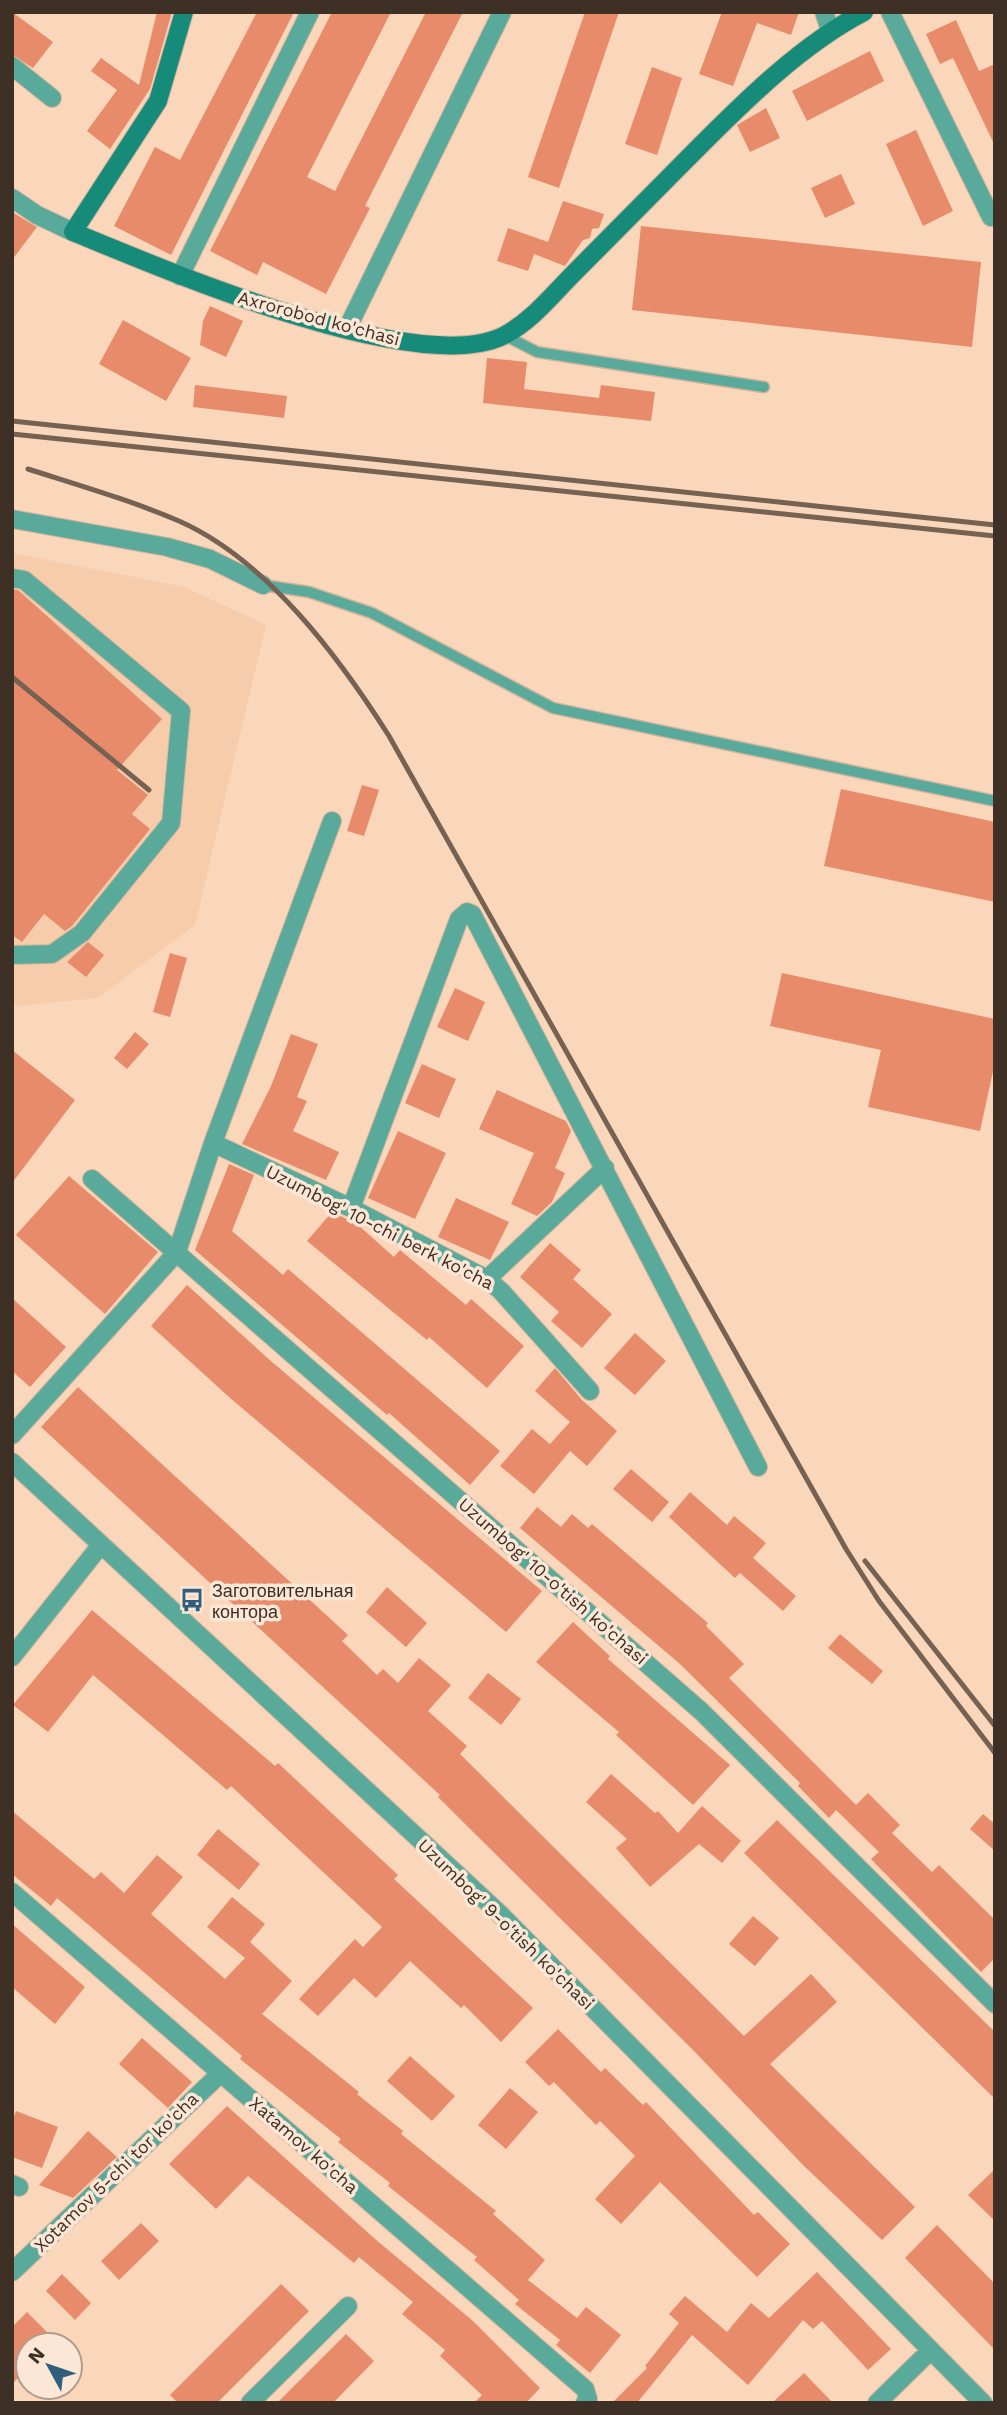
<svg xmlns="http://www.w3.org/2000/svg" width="1007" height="2415" font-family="'Work Sans',sans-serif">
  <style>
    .built { fill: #f7ccab }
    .building { fill: #e78b6a }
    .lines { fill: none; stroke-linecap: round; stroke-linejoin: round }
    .lane-casing { stroke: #d4b59c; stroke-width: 13 }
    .street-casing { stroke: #d4b59c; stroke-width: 20 }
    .secondary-casing { stroke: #d4b59c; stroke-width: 20 }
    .lane { stroke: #5aaa9b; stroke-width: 10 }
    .street { stroke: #5aaa9b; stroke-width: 18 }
    .secondary { stroke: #168b7a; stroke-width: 18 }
    .rail { stroke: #766252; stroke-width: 5 }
    .labels { text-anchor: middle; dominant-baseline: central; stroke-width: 7; stroke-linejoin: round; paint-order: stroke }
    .street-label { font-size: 18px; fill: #3e3025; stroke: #fce6d5 }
    .poi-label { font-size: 18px; fill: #3e3025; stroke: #fce6d5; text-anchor: start }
  </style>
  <rect width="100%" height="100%" fill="#fad6ba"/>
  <path class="built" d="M12,553L184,587L266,625L195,925L98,998L17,1006L12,1003Z"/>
  <path class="building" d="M12,12L53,42L33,68L12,55Z
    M157,12H172L150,89L110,149L87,131L117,90L91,71L101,58L139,85Z
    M257,12H294L171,255L114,226L155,147L180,160Z
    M332,12H391L307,177L335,191L426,12H463L365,206L370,208L326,294L263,262L257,275L210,251Z
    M585,12H619L559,188L528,177Z
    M722,12H799L791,35L757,23L733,86L699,74Z
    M956,20L979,71L995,64V146L953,58L940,64L926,34Z
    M870,51L884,81L807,121L792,91Z
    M652,67L682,78L657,155L625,144Z
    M766,108L780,138L750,152L737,125Z
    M916,130L953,211L923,226L886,144Z
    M841,174L855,204L825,218L811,188Z
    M563,201L604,214L599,228L592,229L590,238L583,240L565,266L534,254L528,271L497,261L508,228L548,242Z
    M12,212L37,227L12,260Z
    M641,226L981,262L972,347L632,310Z
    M210,306L243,321L226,357L200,345L203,321Z
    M123,320L191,358L166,401L99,364Z
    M487,358L527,362L524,389L599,398L601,385L655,392L651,421L483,403Z
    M195,385L287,396L284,418L193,407Z
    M12,590H18L162,719L117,770L148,795L132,814L150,829L72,926L65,931L44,914L22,942L12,935Z
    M362,785L379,790L364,836L347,831Z
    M841,789L995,822V902L824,866Z
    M88,942L104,955L86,977L67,962Z
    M170,953L187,958L170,1017L153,1012Z
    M782,973L995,1019V1062L980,1131L868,1107L881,1050L770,1026Z
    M455,988L485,1002L468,1041L437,1027Z
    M135,1032L149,1044L127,1069L114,1058Z
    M291,1034L318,1044L297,1097L307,1101L293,1131L339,1152L326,1180L242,1144L271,1086Z
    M12,1050L75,1100L12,1183Z
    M422,1064L456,1079L439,1118L405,1103Z
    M497,1090L566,1121L571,1131L555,1168L565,1173L552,1202L537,1216L511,1204L534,1153L479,1129Z
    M398,1131L446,1153L415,1219L368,1198Z
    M229,1164L254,1175L232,1231L283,1275L288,1269L500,1451L470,1485L389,1413L387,1415L195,1250Z
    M69,1176L158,1252L105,1314L16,1235Z
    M456,1198L509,1222L490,1260L438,1237Z
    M332,1212L357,1224L394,1257L400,1250L466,1305L471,1299L524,1346L487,1388L429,1337L427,1340L307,1241Z
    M550,1243L581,1270L573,1279L612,1314L582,1348L551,1321L559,1312L520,1277Z
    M187,1285L272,1362L542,1591L506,1632L229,1397L151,1326Z
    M12,1298L66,1347L30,1387L12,1371Z
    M635,1333L666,1361L635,1395L604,1368Z
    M555,1368L582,1400L617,1431L587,1466L570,1451L534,1494L500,1466L532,1429L550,1444L570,1422L535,1391Z
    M78,1387L348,1635L342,1641L377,1675L383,1669L398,1683L419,1658L451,1685L428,1711L467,1746L460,1754L744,2036L811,1974L837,2002L770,2064L915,2207L882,2240L803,2165L694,2051L438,1797L440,1795L41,1427Z
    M631,1469L669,1502L652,1522L613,1489Z
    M690,1492L727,1525L734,1516L766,1543L753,1558L796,1596L783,1611L740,1573L735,1578L669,1517Z
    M537,1507L561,1527L572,1514L588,1528L592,1524L708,1623L706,1626L744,1664L729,1678L856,1805L868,1793L900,1825L892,1833L932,1872L939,1865L995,1920V1958L981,1972L871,1859L879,1852L836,1810L829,1818L798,1786L800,1783L680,1664L520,1528Z
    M387,1587L427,1623L406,1647L366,1612Z
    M92,1610L275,1766L278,1763L398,1875L394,1879L533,2008L501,2042L464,2005L461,2008L410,1961L376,1998L354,1978L318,2016L299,1999L355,1939L363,1947L382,1927L231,1786L227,1790L93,1675L48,1732L13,1705Z
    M573,1622L610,1656L608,1659L730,1765L693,1805L616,1735L619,1732L536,1662Z
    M840,1634L883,1671L872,1684L828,1648Z
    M488,1673L521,1699L501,1725L468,1698Z
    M611,1774L655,1813L658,1811L678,1833L702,1806L741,1841L722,1863L699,1844L650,1887L616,1848L627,1839L586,1802Z
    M12,1811L94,1879L101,1872L124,1893L157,1855L183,1877L151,1914L225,1979L245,1958L207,1927L232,1897L265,1924L250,1942L292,1981L262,2014L359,2092L357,2094L403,2131L401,2134L496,2211L493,2214L545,2260L528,2280L577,2318L586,2307L621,2335L590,2373L556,2345L560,2340L515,2304L519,2300L474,2260L477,2257L388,2186L390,2183L338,2142L341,2139L240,2059L242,2056L57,1898L51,1906L12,1874Z
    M983,1814L995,1824V1851L970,1829Z
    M777,1820L995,2032V2099L744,1853Z
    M218,1829L260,1864L239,1890L197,1855Z
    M753,1916L779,1938L755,1966L729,1944Z
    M12,1924L85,1987L55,2024L12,1987Z
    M558,2029L601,2072L605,2068L643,2105L646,2102L754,2215L758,2212L790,2244L757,2277L660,2182L621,2224L595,2199L635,2156L600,2121L596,2125L554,2082L549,2086L525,2062Z
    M142,2038L192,2082L168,2108L119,2064Z
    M410,2056L455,2096L432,2121L387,2081Z
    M510,2088L538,2112L506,2149L478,2125Z
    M227,2106L375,2239L473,2321L540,2388L526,2403H474L482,2395L440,2356L445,2350L402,2314L413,2302L359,2257L354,2263L248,2176L216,2209L169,2164Z
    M16,2111L58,2127L42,2168L12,2157V2121Z
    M88,2131L117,2157L73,2198L39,2185Z
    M995,2169V2221L968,2195Z
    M141,2223L159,2241L119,2280L101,2261Z
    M937,2225L995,2284V2350L905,2258Z
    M817,2272L891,2349L868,2370L822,2321L813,2329L803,2320L748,2385L692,2335L637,2403H612L647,2368L645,2366L679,2323L669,2314L685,2296L727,2332L751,2303L769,2318Z
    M62,2274L91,2303L75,2320L46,2291Z
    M281,2284L309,2311L217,2403H178L170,2395Z
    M27,2312L60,2345H28V2368L12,2384V2327Z
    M346,2334L374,2361L333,2403H277Z
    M804,2373L833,2403H772Z"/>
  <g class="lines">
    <g class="lane-casing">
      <path id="lane" d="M504,335L537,352L764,387
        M263,585L309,592L372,613L553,708L995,801"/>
    </g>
    <g class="street-casing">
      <path id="street" d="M824,12L830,30
        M890,12L991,217
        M12,66L52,98
        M12,198L37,215L73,232
        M180,276L310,12
        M347,329L502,12
        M12,519L167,547L210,559L263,585
        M12,578L24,580L181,711L171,823L82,933L52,954L12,955
        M213,1143L351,1208L487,1279L501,1291L590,1391
        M92,1179L702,1712L995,2004
        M351,1208L459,919L467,912L472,914L758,1467
        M487,1279L605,1168
        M12,1435L177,1252L213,1143L332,821
        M12,1462L499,1913L983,2403
        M12,1657L100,1546
        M12,1892L585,2389L588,2399L585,2403
        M12,2184L19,2187
        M12,2272L221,2073
        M250,2403L348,2306
        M877,2403L930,2351"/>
    </g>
    <g class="secondary-casing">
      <path id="secondary" d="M184,12L158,101L73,232C163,269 416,378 503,336C531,322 552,295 574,273C611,236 648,198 686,160C739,107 797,47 864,12"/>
    </g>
    <use href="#lane" class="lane"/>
    <use href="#street" class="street"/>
    <use href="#secondary" class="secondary"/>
    <path class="rail" d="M12,421L995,525
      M12,434L995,536
      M28,469C78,485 130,500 179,521C267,560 339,657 389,736L846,1549L879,1601L995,1753
      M12,677L149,790
      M865,1561L995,1726"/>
  </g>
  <defs>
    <g id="bus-bare" transform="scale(1.89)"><path d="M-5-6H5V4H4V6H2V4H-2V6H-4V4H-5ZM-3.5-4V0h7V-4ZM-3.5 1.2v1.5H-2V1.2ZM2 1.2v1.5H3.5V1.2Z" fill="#305f7e" stroke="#fce6d5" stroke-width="2.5" paint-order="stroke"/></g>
  </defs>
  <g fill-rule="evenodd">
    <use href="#bus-bare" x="192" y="1600"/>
  </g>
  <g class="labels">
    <g class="street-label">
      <text transform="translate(319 318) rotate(15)">Axrorobod ko'chasi</text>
      <text transform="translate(380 1227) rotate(27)">Uzumbog' 10-chi berk ko'cha</text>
      <text transform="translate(553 1581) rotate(41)">Uzumbog' 10-o'tish ko'chasi</text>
      <text transform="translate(506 1924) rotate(44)">Uzumbog' 9-o'tish ko'chasi</text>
      <text transform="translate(304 2145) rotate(41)">Xatamov ko'cha</text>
      <text transform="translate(116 2172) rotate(-44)">Xotamov 5-chi tor ko'cha</text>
    </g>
    <g class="poi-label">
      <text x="212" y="1590">Заготовительная<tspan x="212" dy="21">контора</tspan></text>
    </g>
  </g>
  <rect width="1007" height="2415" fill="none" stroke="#3e3025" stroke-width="28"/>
  <g transform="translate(49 2366) rotate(310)"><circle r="33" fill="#fce6d5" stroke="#b09d8f" stroke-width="2"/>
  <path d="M0-5L12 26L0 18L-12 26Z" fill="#305f7e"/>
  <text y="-10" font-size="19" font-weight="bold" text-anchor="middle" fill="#3e3025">N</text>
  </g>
</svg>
